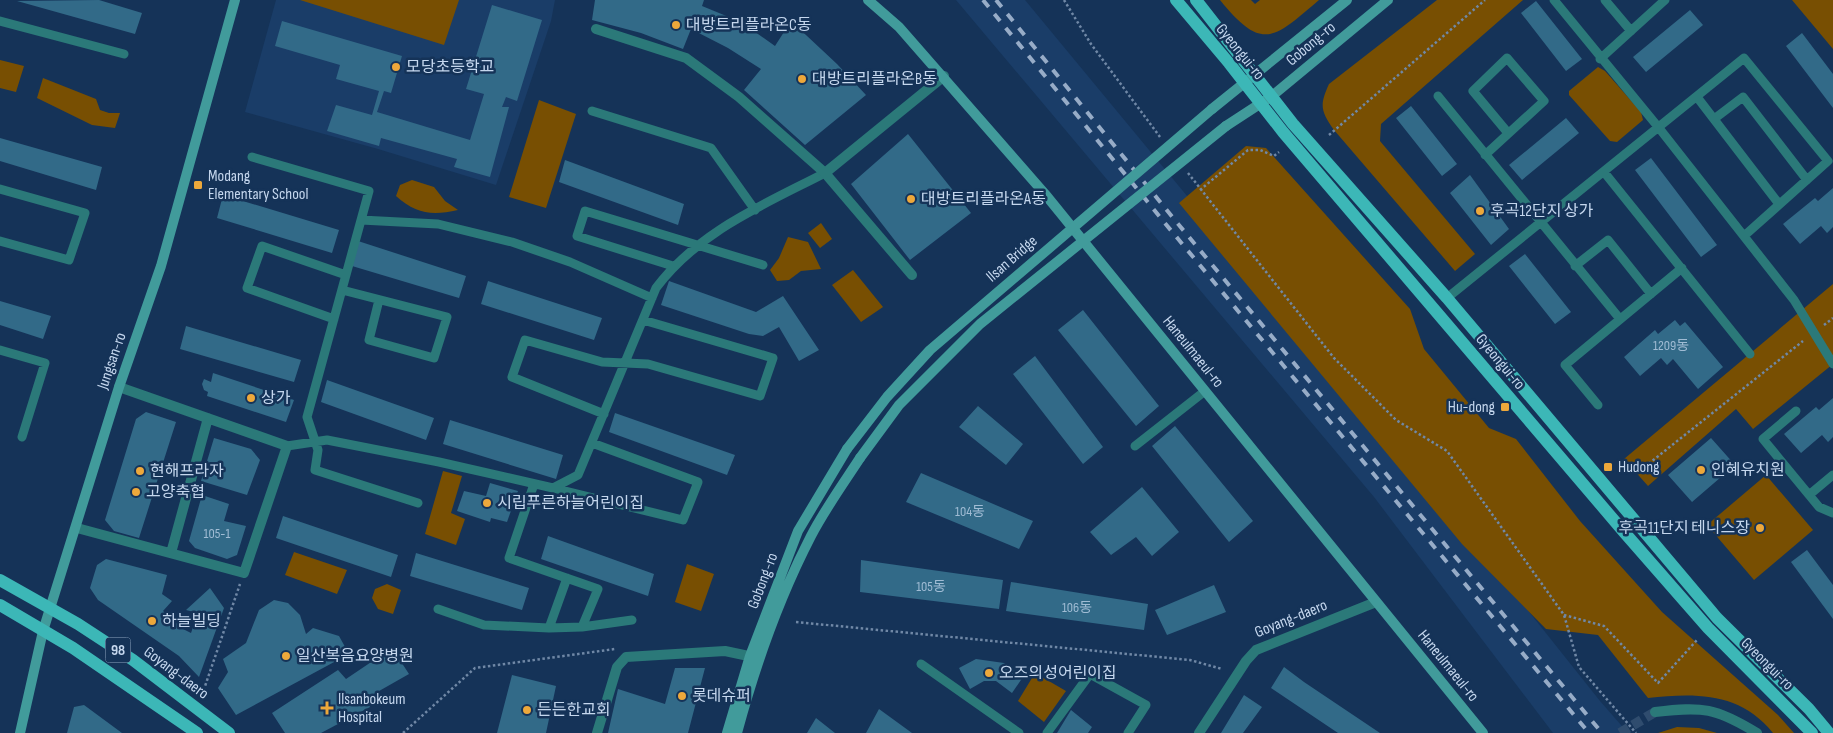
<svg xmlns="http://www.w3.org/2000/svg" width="1833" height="733" font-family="'Sofia Sans Condensed','Noto Sans KR',sans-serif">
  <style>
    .built { fill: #1a3d68 }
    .green { fill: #784f02 }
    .building { fill: #326a88 }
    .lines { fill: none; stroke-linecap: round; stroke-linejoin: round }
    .tertiary-tunnel { stroke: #2f4c6e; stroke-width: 10; stroke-dasharray: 10 5; stroke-linecap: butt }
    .path { stroke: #7088a6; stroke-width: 2.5; stroke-dasharray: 2.5 2.5; stroke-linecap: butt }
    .service { stroke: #2b7979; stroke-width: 9 }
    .minor { stroke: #2b7979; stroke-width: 10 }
    .tertiary { stroke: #2b7979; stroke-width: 10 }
    .secondary { stroke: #419b9b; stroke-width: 10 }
    .primary { stroke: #3cb7b7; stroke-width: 12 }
    .rail { stroke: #97acc7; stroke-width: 4; stroke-dasharray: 9 9; stroke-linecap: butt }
    .secondary-bridge { stroke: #419b9b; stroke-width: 10 }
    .poi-dot { fill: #eda83b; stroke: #153358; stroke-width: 2 }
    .labels { text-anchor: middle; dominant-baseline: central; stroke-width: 5; stroke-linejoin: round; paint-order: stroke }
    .number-label { font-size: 14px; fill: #a0bcd4 }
    .shield { fill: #153358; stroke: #90a6c1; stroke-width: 1 }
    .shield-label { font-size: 15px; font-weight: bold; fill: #c5d7ee }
    .poi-label { font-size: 16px; fill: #c5d7ee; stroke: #153358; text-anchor: start }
    .street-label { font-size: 16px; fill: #c5d7ee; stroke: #153358 }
  </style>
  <rect width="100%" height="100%" fill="#153358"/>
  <path class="built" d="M276,0H555L551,21L496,185L378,149L245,112Z
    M956,0H1025L1479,549L1600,701L1628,733H1553L1374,497Z"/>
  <path class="green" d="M300,0H459L444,45Z
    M1220,0H1251L1255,4L1260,0H1319C1274,38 1263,53 1220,0Z
    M1437,0H1523L1381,124L1380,141L1475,254L1455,271L1334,130C1321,111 1319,106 1329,84Z
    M1792,0H1833V49Z
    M0,60L24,66L16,92L0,88Z
    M1598,67L1605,71L1641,112L1643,120L1617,142L1610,141L1569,95V91Z
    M43,78L96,99L100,110L109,113H120L115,128L92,125L37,98Z
    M539,100L576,114L546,208L509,197Z
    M1246,146L1266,148L1410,309L1424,349L1489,428L1516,439L1580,521L1662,612L1778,715L1794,733H1773C1740,692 1696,693 1648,698L1598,635L1546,629L1462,544L1179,203Z
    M412,180L434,187L445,201L458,210C432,216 416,214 396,196L400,185Z
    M821,223L832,239L820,248L808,233Z
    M788,237L808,242L821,269L801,271L789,280L777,281L770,270L779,258Z
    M853,270L883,307L861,322L832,285Z
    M1833,284V364L1753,429L1736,409L1648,486L1624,459Z
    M443,471L462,476L451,513L465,519L456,545L425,534Z
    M1766,475L1813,530L1754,580L1707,525Z
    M294,552L347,570L337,594L285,575Z
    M687,564L714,574L701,611L675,602Z
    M387,584L401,590L393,614L378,609L372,598L375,589Z
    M1035,673L1066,691L1044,722L1018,701Z
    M1677,727L1699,728L1717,733H1658Z"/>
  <path class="building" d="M99,0L142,13L135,34L17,1Z
    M595,0H704L702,6L741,22L775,46L791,21L837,64L866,95L805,145L744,90L761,69L728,48L691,29L683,49L641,33L592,20Z
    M1536,1L1582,59L1566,71L1521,13Z
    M492,5L542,20L517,101L506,97L502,107H509L490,177L454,167L457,159L381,138L379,146L327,131L336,105L372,115L379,91L336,79L340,65L275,46L282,21L402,56L391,93L384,91L377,112L470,140L484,94L466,89Z
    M1690,10L1703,25L1646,72L1633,57Z
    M1802,33L1833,74V108L1786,46Z
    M1411,106L1457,164L1442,176L1396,118Z
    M1566,118L1579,133L1522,180L1509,165Z
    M908,134L971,213L910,260L851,184Z
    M0,138L102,167L96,190L0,161Z
    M1651,158L1717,245L1701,257L1635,170Z
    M565,160L684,204L678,225L559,182Z
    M1470,175L1509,229L1491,245L1450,193Z
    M1833,188V227L1827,233L1821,226L1800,244L1783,224L1815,198L1818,201Z
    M223,195L339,230L332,253L217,218Z
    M358,241L466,276L459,298L352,266Z
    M1525,254L1571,312L1555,324L1509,266Z
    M488,281L602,318L594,340L481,304Z
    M669,281L756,312L783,296L819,350L799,361L779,327L763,336L749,334L661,305Z
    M0,301L51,316L43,339L0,325Z
    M1083,310L1159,406L1136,426L1058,330Z
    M1675,320L1680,326L1685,322L1723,367L1698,389L1673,359L1667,365L1661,358L1640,376L1624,357L1655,330L1658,334Z
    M186,326L301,360L294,382L180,349Z
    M1035,356L1103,447L1083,464L1013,374Z
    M213,373L294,400L286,422L207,396L208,392L204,390L202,384L204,379L211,382Z
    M327,380L434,418L426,440L321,402Z
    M1833,398V437L1828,442L1822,435L1801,453L1784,434L1816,407L1819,410Z
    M978,406L1023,444L1006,465L959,427Z
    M146,412L176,422L139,538L114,531L105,520L136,419Z
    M615,413L735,455L727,475L609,432Z
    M450,420L563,455L556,479L443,444Z
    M1175,426L1253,521L1229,542L1152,446Z
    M214,438L251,449L260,460L247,495L201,481Z
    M1711,438L1735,465L1692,502L1668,475Z
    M921,473L1033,521L1019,549L906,502Z
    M490,483L518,491L507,522L491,518L490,522L457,511L464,491L486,496Z
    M1142,487L1179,532L1152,556L1136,537L1111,555L1090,532Z
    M202,495L229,504L224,521L246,526L237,555L227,559L195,548L189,541Z
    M283,516L398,555L391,577L276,538Z
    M548,536L654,574L648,596L541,559Z
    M1807,550L1833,585V619L1791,562Z
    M416,553L529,588L522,610L410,576Z
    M106,559L167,575L162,594L172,601L163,611L183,629L191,633L198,613L186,610L210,588L224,608L199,677L179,656L98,600L90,588L97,565Z
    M861,560L1003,580L999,609L860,592Z
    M1011,582L1148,604L1144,630L1006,611Z
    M1214,585L1226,612L1167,635L1155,610Z
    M274,600L288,603L300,615L306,634L313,628L339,636L349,654L236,715L218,688L228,672L223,659L246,643L259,610Z
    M392,648L409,674L365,699L370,707L321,733H285L272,713L338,670L346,679Z
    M976,659L1004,663L1023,677L1012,693L996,681H984L970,689L959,668Z
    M1284,667L1304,682L1380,733H1338L1271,688Z
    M675,668H705L688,733H608L618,689L665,704Z
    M512,675L556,686L546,733H497Z
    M1244,695L1262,707L1243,733H1221Z
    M84,705L122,733H67L74,707Z
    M879,709L912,733H866Z
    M1071,710L1092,727L1088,733H1057Z
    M816,718L835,733H807Z"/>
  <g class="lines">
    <path class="tertiary-tunnel" d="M1620,733L1655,712"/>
    <path class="path" d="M1064,0L1091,44L1160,137
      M1329,135L1485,0
      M1188,173L1334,358L1396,420L1447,451L1564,615L1579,667L1636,733
      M1200,190L1248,150H1260L1274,156L1279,152
      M1824,325L1833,318
      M1637,473L1803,341
      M1564,615L1604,626L1658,683L1697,640
      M796,622L1190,660L1222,669
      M202,695L240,584
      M403,733L475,668L615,649"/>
    <path class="service" d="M1554,0L1659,128L1794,300L1833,364
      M1605,0L1631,31
      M0,21L124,54
      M1600,59L1665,0
      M1438,96L1620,319
      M1697,97L1779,204
      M592,111L711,148L755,210
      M1714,119L1743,97L1807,180
      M1485,155L1544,101L1507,58L1473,91L1508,133
      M252,157L369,191L307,417L318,450L315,470L418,503
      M1604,172L1750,354
      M0,189L85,213L69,260L0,241
      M361,220L438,224L512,242L570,262L652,298
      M673,266L577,236L585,211L763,265
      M1575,266L1608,240L1651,294
      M342,290L447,317L434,358L369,340L379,300
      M1447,298L1744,58L1828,161L1744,236
      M334,319L247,288L262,246L346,275
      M0,350L45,363L22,437
      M1598,405L1565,365L1682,268
      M1796,411L1763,439L1819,507L1833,513
      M604,414L512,377L525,340L602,362L648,364L760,396L773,358L643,320
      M287,446L327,440L439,462L553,488L578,475L656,288C699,231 763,205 825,173
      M1135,446L1205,391
      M534,484L509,558L598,589L582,627
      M553,488L683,520L698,482L592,443
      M1809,495L1833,475
      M438,609L484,625L549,628L582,627L632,620
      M549,628L567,578
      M921,664L1019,733
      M1047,733L1090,674L1146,705L1128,733"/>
    <path class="minor" d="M596,29L686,58L739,97L825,173L912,275
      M825,173L944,76
      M77,528L244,573L287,446L119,387
      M171,553L208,418
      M597,733L617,667L626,657L725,651L758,658
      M1199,733L1246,661L1256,650L1376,602"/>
    <path class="tertiary" d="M1655,712C1703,706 1716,708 1757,733"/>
    <path class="secondary" d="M868,0L899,27L1045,194L1483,733
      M1212,109L1347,0
      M1226,126L1272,96L1388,0
      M20,733L43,631L119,387L161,266L235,0
      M727,733L750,656L798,531L847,449
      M737,733C755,666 779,598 811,536C825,509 843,484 860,458"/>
    <path class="primary" d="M1176,0L1229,63L1283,132L1624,532L1708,628L1812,733
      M1196,0L1293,124L1447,298L1717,618L1809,709L1829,733
      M0,580L78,624L133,660L229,733
      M0,605L73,648L197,733"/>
    <path class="rail" d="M983,0L1164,222L1589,733
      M996,0L1174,219L1602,733"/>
    <path class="secondary-bridge" d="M847,449L887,397L930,350L1212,109
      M860,458L899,405L980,324L1226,126"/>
  </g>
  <g class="poi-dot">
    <circle cx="676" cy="25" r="5"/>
    <circle cx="396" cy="67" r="5"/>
    <circle cx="802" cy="79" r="5"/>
    <rect x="193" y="180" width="10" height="10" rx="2.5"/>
    <circle cx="911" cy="199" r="5"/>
    <circle cx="1480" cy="211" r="5"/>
    <circle cx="251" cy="398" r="5"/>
    <rect x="1500" y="402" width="10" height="10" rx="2.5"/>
    <rect x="1603" y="462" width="10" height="10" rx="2.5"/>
    <circle cx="1701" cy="470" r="5"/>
    <circle cx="140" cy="471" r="5"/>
    <circle cx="136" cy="492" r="5"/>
    <circle cx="487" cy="503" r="5"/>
    <circle cx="1760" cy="528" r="5"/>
    <circle cx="152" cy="621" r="5"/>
    <circle cx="286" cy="656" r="5"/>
    <circle cx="989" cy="673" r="5"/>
    <circle cx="682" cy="696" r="5"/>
    <path d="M324.5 700.5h5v5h5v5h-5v5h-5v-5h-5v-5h5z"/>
    <circle cx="527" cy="710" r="5"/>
  </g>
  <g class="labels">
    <g class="number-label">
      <text x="1671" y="345">1209동</text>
      <text x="970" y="511">104동</text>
      <text x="217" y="533">105-1</text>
      <text x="931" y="586">105동</text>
      <text x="1077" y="607">106동</text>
    </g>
    <rect class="shield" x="105.5" y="637.5" width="25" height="25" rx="4"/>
    <g class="shield-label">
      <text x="118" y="650">98</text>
    </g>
    <g class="poi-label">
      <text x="686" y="25">대방트리플라온C동</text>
      <text x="406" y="67">모당초등학교</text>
      <text x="812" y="79">대방트리플라온B동</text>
      <text x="208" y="176">Modang<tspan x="208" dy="18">Elementary School</tspan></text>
      <text x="921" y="199">대방트리플라온A동</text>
      <text x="1490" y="211">후곡12단지 상가</text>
      <text x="261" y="398">상가</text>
      <text x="1495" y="407" text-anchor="end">Hu-dong</text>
      <text x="1618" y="467">Hudong</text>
      <text x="1711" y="470">인혜유치원</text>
      <text x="150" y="471">현해프라자</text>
      <text x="146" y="492">고양축협</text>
      <text x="497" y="503">시립푸른하늘어린이집</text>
      <text x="1750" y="528" text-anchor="end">후곡11단지 테니스장</text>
      <text x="162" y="621">하늘빌딩</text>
      <text x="296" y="656">일산복음요양병원</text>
      <text x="999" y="673">오즈의성어린이집</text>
      <text x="692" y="696">롯데슈퍼</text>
      <text x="338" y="699">Ilsanbokeum<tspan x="338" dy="18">Hospital</tspan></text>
      <text x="537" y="710">든든한교회</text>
    </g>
    <g class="street-label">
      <text transform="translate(1311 44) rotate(-40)">Gobong-ro</text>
      <text transform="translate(1240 52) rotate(51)">Gyeongui-ro</text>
      <text transform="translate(1012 259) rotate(-41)">Ilsan Bridge</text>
      <text transform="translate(1193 352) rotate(51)">Haneulmaeul-ro</text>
      <text transform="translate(112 361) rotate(-71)">Jungsan-ro</text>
      <text transform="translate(1500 362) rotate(50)">Gyeongui-ro</text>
      <text transform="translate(763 581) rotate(-69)">Gobong-ro</text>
      <text transform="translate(1291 619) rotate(-22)">Goyang-daero</text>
      <text transform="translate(1767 664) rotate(45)">Gyeongui-ro</text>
      <text transform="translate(1448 666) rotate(51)">Haneulmaeul-ro</text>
      <text transform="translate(176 673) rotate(37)">Goyang-daero</text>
    </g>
  </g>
</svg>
